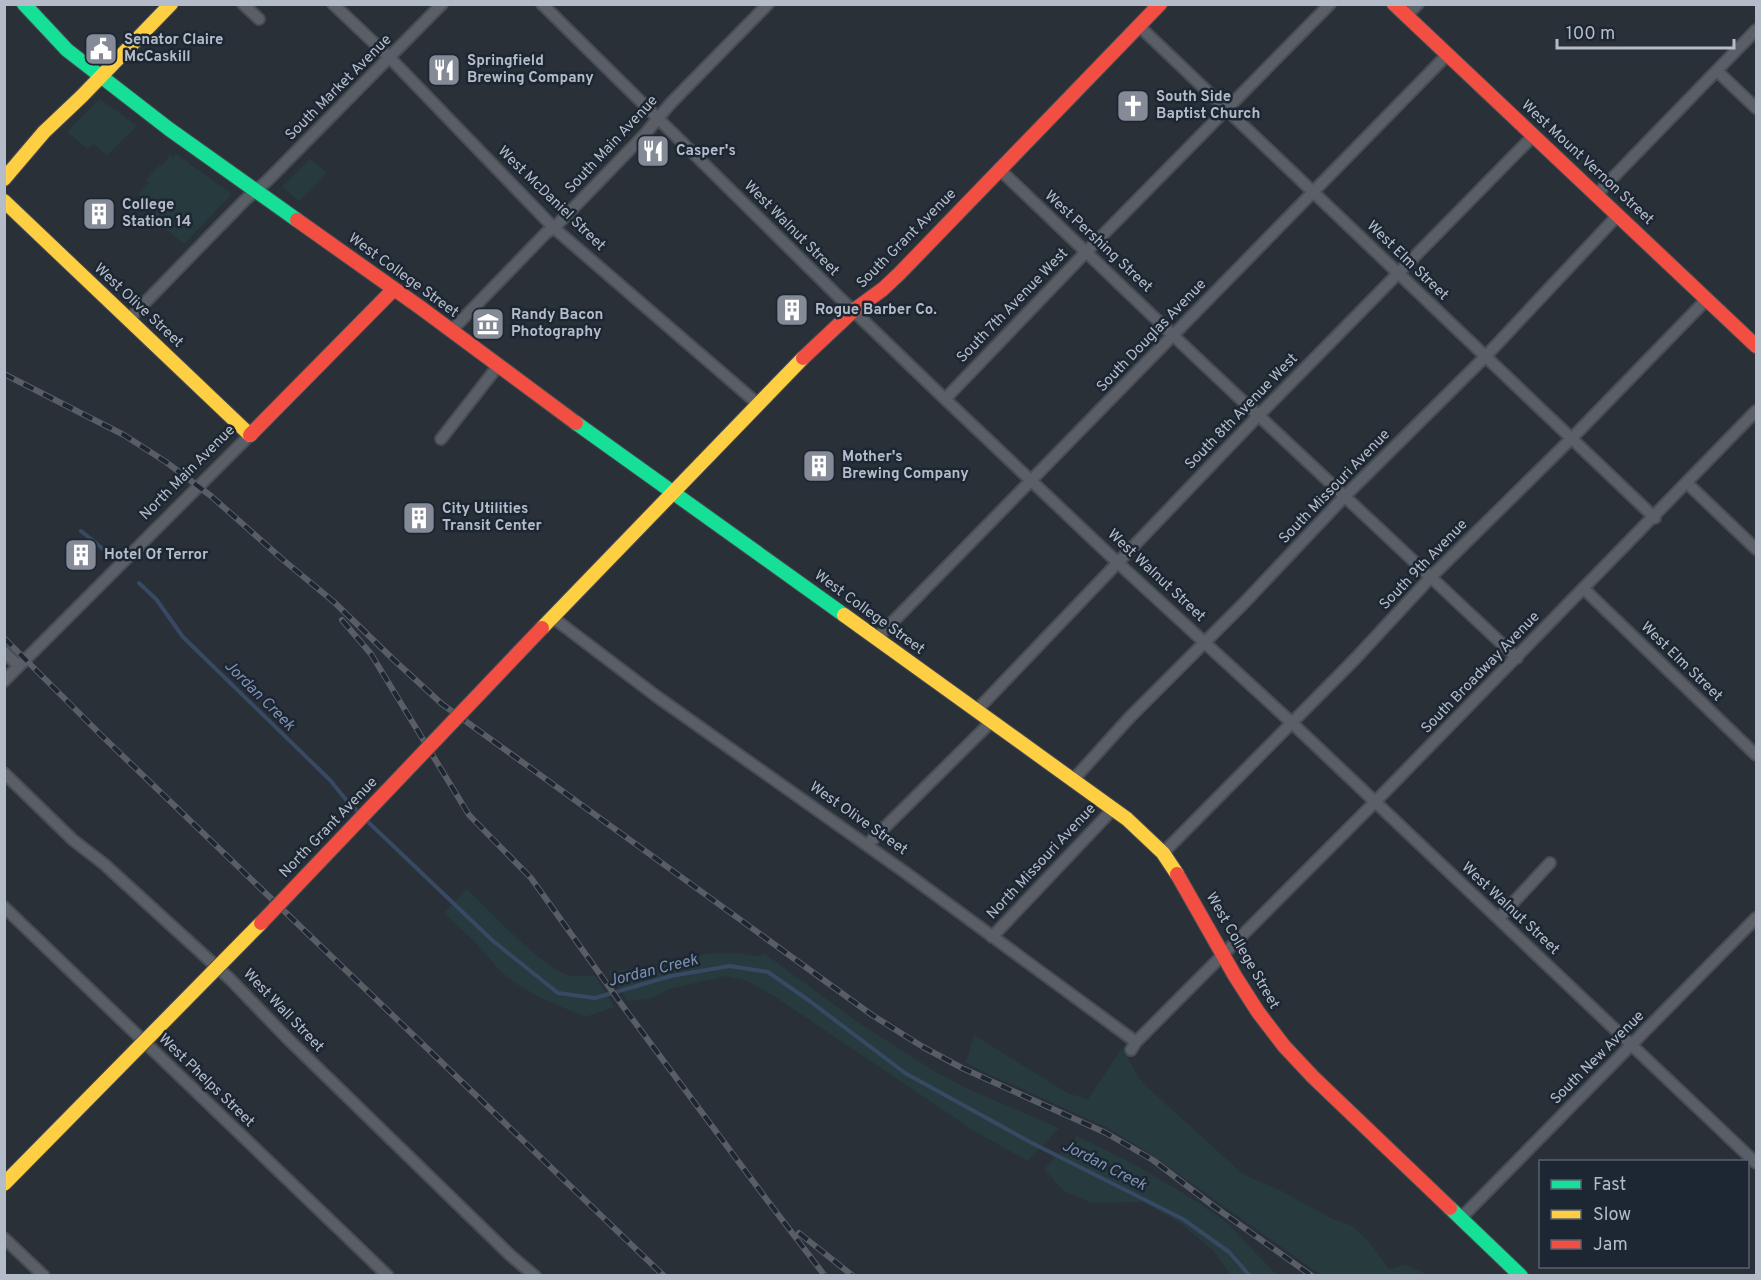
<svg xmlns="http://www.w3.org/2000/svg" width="1761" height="1280" font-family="Overpass,sans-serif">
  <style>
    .green { fill: #273a3e }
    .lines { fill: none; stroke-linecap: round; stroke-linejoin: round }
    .stream { stroke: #384963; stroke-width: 4 }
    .street-casing { stroke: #484c53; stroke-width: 14 }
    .fast-casing { stroke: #484c53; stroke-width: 16 }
    .slow-casing { stroke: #484c53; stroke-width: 16 }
    .jam-casing { stroke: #484c53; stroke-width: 16 }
    .street { stroke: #5a5e66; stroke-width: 10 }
    .fast { stroke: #16e098; stroke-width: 14 }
    .slow { stroke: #ffcf43; stroke-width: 14 }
    .jam { stroke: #f24e42; stroke-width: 14 }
    .rail-casing { stroke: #595d64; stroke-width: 6 }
    .rail { stroke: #1d2633; stroke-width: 4; stroke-dasharray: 11; stroke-linecap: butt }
    .slow-bridge-casing { stroke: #484c53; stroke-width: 16; stroke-linecap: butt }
    .jam-bridge-casing { stroke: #484c53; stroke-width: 16; stroke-linecap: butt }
    .slow-bridge { stroke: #ffcf43; stroke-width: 14 }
    .jam-bridge { stroke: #f24e42; stroke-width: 14 }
    .labels { text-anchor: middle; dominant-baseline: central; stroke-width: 5; stroke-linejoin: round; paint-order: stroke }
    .poi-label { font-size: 15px; font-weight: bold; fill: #b4bcc9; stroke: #1d2633; text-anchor: start }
    .street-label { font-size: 15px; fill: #b4bcc9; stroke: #1d2633 }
    .water-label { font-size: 16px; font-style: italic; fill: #7c92b1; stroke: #1d2633 }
  </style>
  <rect width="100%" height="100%" fill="#2a3038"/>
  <path class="green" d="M100,99L137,126L107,155L94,144L88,149L67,132Z
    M175,153L232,194L184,244L152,217L157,212L138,194L149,183L146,179L160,165L162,166L170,155L174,158Z
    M310,159L327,173L299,201L282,187Z
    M467,889C488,909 545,971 571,976C578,977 587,975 595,976L614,1007L585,1017L545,1000L518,985L500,971L476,943L444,913Z
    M735,953L753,956L765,954L859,1023L936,1072L970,1090L1059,1128L1028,1161L976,1132L774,996L748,981L726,976L669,989L653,998L628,1001L608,971L653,967L704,954Z
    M974,1035L1067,1093L1088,1099L1122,1048L1139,1078L1148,1088L1244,1175L1282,1191L1334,1220L1351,1225L1370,1243L1389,1269L1406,1265L1429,1275H1321L1146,1151L1108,1128L978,1069L966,1062Z
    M1077,1136L1137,1166L1183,1193L1225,1221L1277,1275H1230L1229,1272L1213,1250L1180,1223L1143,1202L1092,1203L1064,1191L1044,1169Z"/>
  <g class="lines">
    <path class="stream" d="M81,531L108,553
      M139,583L156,599L183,637L330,780L347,801L360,814
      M365,819L493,941L558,993L595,998L671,976L730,966L768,972L811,1002L905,1073L1030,1142L1183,1219L1229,1252L1250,1276"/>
    <g class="street-casing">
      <path id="street" d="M243,4L259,19
        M333,4L390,58L554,228L758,404
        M542,4L841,299L945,399L1117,562L1292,723L1756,1163
        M1406,16L1418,4
        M1139,26L1655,518
        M1717,71L1756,108
        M999,169C1086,251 1171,335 1259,416C1345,497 1431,577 1517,658
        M1596,195L1756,30
        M129,319L245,200L267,181L442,4
        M451,331L546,233L554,228L645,134L670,104L768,4
        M945,399L1087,251L1330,4
        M441,439L498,366
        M1688,484L1756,549
        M1584,589L1756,755
        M552,617L656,696L906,873L1136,1042L1131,1050
        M877,638L1447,55
        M4,652L19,666
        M4,681L250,435
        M976,711L1258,416L1533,136
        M4,773L73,840L104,864L230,979L288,1039L510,1255L535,1276
        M1073,780L1130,717L1245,602L1345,496L1485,357L1618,215
        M867,845L992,721
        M1163,853L1355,659L1431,577L1572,438L1707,299
        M4,907L388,1276
        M1499,918L1550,863
        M992,937L1114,808
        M1136,1042L1375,802L1756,411
        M1461,1218L1756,918
        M4,1238L44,1276"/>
    </g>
    <g class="fast-casing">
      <path id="fast" d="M24,4L67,50L169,129L297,220
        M576,423L844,615
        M1450,1208L1521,1276"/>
    </g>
    <g class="slow-casing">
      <path id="slow" d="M4,179L44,132L82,96L171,4
        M4,201L250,435
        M844,615L1127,819L1163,853L1177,874
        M542,628L803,358"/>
    </g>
    <g class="jam-casing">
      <path id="jam" d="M1394,4L1756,346
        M297,220L421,308L576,423
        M803,358L853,311L883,289L900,273L1160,4
        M250,435L394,289
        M1177,874L1235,976L1258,1012L1284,1046L1313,1077L1450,1208"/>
    </g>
    <use href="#street" class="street"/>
    <use href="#fast" class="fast"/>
    <use href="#slow" class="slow"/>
    <use href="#jam" class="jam"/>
    <g class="rail-casing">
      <path id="rail" d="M4,374L124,435L166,462L211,496L281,558
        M276,554L334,602L395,661L442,704L872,1015L923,1047L962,1068L1106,1133L1153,1160L1212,1205L1312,1276
        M342,620L371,654L469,815L531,878L622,1005L767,1200L825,1276
        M4,638L101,735L664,1276
        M799,1233L853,1276"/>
    </g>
    <use href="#rail" class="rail"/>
    <g class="slow-bridge-casing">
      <path id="slow-bridge" d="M4,1184L261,923"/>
    </g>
    <g class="jam-bridge-casing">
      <path id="jam-bridge" d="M261,923L542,628"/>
    </g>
    <use href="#slow-bridge" class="slow-bridge"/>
    <use href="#jam-bridge" class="jam-bridge"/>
  </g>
  <defs>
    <g id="civic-square" transform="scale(1.725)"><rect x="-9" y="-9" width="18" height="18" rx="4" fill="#848b96" stroke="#1d2633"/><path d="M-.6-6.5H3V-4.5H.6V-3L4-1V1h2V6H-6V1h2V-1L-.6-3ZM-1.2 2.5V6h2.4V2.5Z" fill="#fff"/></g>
    <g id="restaurant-square" transform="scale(1.725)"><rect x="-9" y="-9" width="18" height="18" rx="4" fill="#848b96" stroke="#1d2633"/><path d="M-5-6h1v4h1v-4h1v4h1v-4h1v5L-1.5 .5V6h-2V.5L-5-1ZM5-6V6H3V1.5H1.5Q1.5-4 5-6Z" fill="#fff"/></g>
    <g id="church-square" transform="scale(1.725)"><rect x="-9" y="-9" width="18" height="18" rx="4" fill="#848b96" stroke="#1d2633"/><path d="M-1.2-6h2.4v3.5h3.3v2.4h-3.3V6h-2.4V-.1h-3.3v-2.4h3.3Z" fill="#fff"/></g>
    <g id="building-square" transform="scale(1.725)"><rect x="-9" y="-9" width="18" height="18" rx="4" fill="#848b96" stroke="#1d2633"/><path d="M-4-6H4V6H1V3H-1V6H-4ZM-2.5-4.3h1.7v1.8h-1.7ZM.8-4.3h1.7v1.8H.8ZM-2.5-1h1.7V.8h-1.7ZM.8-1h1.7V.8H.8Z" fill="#fff"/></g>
    <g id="museum-square" transform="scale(1.725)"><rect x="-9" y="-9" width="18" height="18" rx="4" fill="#848b96" stroke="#1d2633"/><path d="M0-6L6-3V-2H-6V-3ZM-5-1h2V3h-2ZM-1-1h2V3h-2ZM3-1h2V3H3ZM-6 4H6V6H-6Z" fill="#fff"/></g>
  </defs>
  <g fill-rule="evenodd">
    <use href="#civic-square" x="101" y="49"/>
    <use href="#restaurant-square" x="444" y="70"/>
    <use href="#church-square" x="1133" y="106"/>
    <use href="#restaurant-square" x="653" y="151"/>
    <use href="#building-square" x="99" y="214"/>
    <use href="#building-square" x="792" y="310"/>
    <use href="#museum-square" x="488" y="324"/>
    <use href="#building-square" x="819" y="466"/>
    <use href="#building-square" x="419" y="518"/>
    <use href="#building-square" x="81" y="555"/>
  </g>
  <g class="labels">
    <g class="poi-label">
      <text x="124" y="40">Senator Claire<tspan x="124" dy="17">McCaskill</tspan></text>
      <text x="467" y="61">Springfield<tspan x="467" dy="17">Brewing Company</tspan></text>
      <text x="1156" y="97">South Side<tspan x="1156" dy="17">Baptist Church</tspan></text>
      <text x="676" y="151">Casper's</text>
      <text x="122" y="205">College<tspan x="122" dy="17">Station 14</tspan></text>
      <text x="815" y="310">Rogue Barber Co.</text>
      <text x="511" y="315">Randy Bacon<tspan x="511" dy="17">Photography</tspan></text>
      <text x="842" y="457">Mother's<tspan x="842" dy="17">Brewing Company</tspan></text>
      <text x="442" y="509">City Utilities<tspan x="442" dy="17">Transit Center</tspan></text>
      <text x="104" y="555">Hotel Of Terror</text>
    </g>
    <g class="street-label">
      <text transform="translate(339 88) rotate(-45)">South Market Avenue</text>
      <text transform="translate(612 145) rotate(-47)">South Main Avenue</text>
      <text transform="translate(1587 163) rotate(43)">West Mount Vernon Street</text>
      <text transform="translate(551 199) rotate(44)">West McDaniel Street</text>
      <text transform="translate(791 229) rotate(45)">West Walnut Street</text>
      <text transform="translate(907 239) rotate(-45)">South Grant Avenue</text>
      <text transform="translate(1098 242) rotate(43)">West Pershing Street</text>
      <text transform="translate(1407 261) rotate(44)">West Elm Street</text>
      <text transform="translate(403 276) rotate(36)">West College Street</text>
      <text transform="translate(138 306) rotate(43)">West Olive Street</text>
      <text transform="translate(1013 306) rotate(-46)">South 7th Avenue West</text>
      <text transform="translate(1152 336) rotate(-46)">South Douglas Avenue</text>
      <text transform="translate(1242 412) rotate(-46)">South 8th Avenue West</text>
      <text transform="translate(188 473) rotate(-45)">North Main Avenue</text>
      <text transform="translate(1335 487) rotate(-46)">South Missouri Avenue</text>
      <text transform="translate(1424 565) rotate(-46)">South 9th Avenue</text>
      <text transform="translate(1156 576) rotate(43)">West Walnut Street</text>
      <text transform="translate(869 613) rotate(36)">West College Street</text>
      <text transform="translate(1681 662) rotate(44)">West Elm Street</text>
      <text transform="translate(1481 673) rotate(-46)">South Broadway Avenue</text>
      <text transform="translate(858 819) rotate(35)">West Olive Street</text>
      <text transform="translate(329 828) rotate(-46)">North Grant Avenue</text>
      <text transform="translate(1042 862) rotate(-47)">North Missouri Avenue</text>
      <text transform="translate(1510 909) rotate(43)">West Walnut Street</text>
      <text transform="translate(1242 951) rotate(60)">West College Street</text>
      <text transform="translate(283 1011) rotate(46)">West Wall Street</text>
      <text transform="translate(1598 1058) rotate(-45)">South New Avenue</text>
      <text transform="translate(206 1081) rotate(44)">West Phelps Street</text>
    </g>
    <g class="water-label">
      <text transform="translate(259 696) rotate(45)">Jordan Creek</text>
      <text transform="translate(653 971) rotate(-14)">Jordan Creek</text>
      <text transform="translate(1104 1166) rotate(27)">Jordan Creek</text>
    </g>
  </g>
  <rect width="1761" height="1280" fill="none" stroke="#b4bcc9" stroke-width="12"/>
  <rect x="1539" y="1160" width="210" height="108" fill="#1d2633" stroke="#59626f" stroke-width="1.5"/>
  <rect x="1551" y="1180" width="30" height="9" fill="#16e098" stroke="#59626f" stroke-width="1.5"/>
  <text x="1593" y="1190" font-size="18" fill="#b4bcc9">Fast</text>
  <rect x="1551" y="1210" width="30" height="9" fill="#ffcf43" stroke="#59626f" stroke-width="1.5"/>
  <text x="1593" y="1220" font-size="18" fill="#b4bcc9">Slow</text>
  <rect x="1551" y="1240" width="30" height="9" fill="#f24e42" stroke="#59626f" stroke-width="1.5"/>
  <text x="1593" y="1250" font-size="18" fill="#b4bcc9">Jam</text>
  <path d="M1557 39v9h177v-9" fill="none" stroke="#b4bcc9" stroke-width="3"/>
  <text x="1566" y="39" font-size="18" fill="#b4bcc9" stroke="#1d2633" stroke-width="4.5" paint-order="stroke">100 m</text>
</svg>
